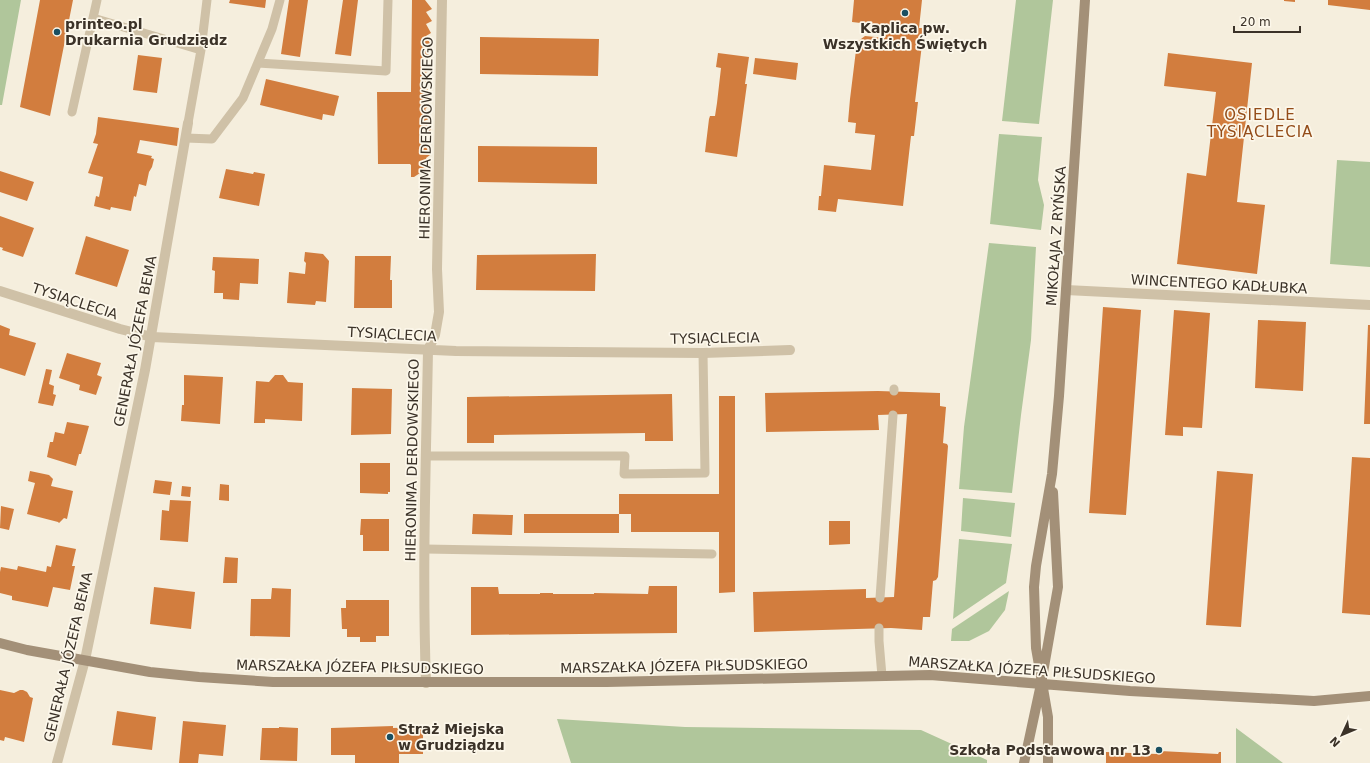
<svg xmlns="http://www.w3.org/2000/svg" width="1370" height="763" font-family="'DejaVu Sans',sans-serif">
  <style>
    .green { fill: #b0c69b }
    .building { fill: #d27d3e }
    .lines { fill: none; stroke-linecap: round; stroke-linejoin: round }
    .lane { stroke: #cfc1a7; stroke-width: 9 }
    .street { stroke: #cfc1a7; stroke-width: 10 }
    .secondary { stroke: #a39078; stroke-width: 10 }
    .poi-dot { fill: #194f61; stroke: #fcf7ea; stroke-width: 1.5 }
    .labels { text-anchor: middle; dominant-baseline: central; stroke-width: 3.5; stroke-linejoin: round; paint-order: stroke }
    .poi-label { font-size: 14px; font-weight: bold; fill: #3b3228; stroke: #fcf7ea; text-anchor: start }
    .street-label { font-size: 14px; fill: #3b3228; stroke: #fcf7ea }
    .neighbourhood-label { font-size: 15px; letter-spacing: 1px; fill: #934c19; stroke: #fcf7ea }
  </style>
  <rect width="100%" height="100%" fill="#f5eedd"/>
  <path class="green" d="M0,0H21L2,105H0Z
    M1016,0H1053L1039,124L1002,121Z
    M999,134L1042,137L1038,180L1044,205L1041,230L990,224Z
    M1337,160L1370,162V267L1330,264Z
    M989,243L1036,247L1031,340L1021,415L1012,493L959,489L964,427Z
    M963,498L1015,503L1011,537L961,531Z
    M959,539L1012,544L1006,583L953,619Z
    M1009,591L1005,610L989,631L969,641H951L952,629Z
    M557,719L685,727L921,730L987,760V763H571Z
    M1236,728L1283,763H1236Z"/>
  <path class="building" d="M40,0H73L50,116L20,107Z
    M230,0H266L265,8L229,3Z
    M289,0H308L300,57L281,54Z
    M343,0H358L351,56L335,54Z
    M412,0H425L432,9L426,12L432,21L426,24L431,33L426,36L431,45L425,48L431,58L425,62L431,70L425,73L431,82L425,86L431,94L425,98L431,105L425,109L431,118L424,121L431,130L424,134L430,142L425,145L430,155L426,158L429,167L414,177H411V165L410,164H378L377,92H411Z
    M854,0H922L919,28H924L915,102H918L914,136H911L903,206L838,199L836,212L818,210L819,196H821L824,165L871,170L875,135L855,133L856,123L848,122L850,99L857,42L865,36L885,38L887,26L852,22Z
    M1284,0H1295V2L1284,1Z
    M1328,0H1370V10L1328,5Z
    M480,37L599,39L598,76L480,74Z
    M718,53L749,57L745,84H747L737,157L705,152L709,119L710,116H715L717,103L721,68L716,67Z
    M1168,53L1252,63L1237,202L1265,205L1257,274L1177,264L1187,173L1206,176L1216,92L1164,86Z
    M138,55L162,58L157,93L133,90Z
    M755,58L798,63L796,80L753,74Z
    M266,79L339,96L334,116L323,114L322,120L260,105Z
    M98,117L179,128L177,146L140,140L137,153L152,156L151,158L154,159L152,167L149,172L146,186L139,184L136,197L134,196L131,211L111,207L110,210L94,206L96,196L99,197L103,177L88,173L98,144L93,143L96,134Z
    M478,146L597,147V184L478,182Z
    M226,169L253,174L254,172L265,174L259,206L219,198Z
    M0,171L34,182L27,201L0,192Z
    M0,216L34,228L23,257L2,250L3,248L0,247Z
    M86,236L129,250L117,287L75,274Z
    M305,252L323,254L329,261L326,302L316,301L315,305L287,303L289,272L305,274L306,263L304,261Z
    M596,254L595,291L476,290L477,255Z
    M355,256H391L390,280H392V308H354Z
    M213,257L259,259L258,284L240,283L239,300L223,299V293H214L215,271L212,270Z
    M1103,307L1141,310L1126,515L1089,513Z
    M1174,310L1210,313L1202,428L1183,427V436L1165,435Z
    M1258,320L1306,322L1303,391L1255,388Z
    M0,325L10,329L9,335L36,343L25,376L0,368Z
    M1368,325H1370V424H1364Z
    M67,353L101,363L97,375L102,377L96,395L79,390L80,385L59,378Z
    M46,369L52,370L49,384L54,386L53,394L56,395L53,406L38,403Z
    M184,375L223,377L220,424L181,421L182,405H184Z
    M275,375H283L288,382L303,383L302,421L265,419V423H254L256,381L269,382Z
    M352,388L392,389L391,434L351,435Z
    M878,391L940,393V406L946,407L943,443L947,444L948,446L938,577L936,580L933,581L930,617H923L922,630L891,628L754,632L753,592L866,589V598L894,597L907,414L878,415L879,430L766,432L765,393Z
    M672,394L673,441H645V433L494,435V443H467V397Z
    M719,396H735V592L719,593V532H631V514H619V494H719Z
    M67,422L89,426L81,454H79L76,466L47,457L50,442H53L55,432L64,434Z
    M1352,457L1370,458V615L1342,613Z
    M360,463H390V492H388V494L360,493Z
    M30,471L49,475L53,479L51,486L73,491L67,519L64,518L59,523L58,522L27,514L35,483L28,481Z
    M1217,471L1253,474L1241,627L1206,625Z
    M155,480L172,482L170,495L153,493Z
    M220,484L229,485V501L219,500Z
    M182,486L191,487L190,497L181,496Z
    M170,500L191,501L188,542L160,540L162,510L169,511Z
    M1,506L14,509L9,530L0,528Z
    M473,514L513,515L512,535L472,534Z
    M524,514H619V533H524Z
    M361,519H389V551H363V535H360Z
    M829,521H850V544L829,545Z
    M56,545L76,549L72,566H75L70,590L53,587L48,607L12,600V596L0,593V572L1,567L17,570L18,566L46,572L47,566L51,567Z
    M225,557L238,558L237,583H223Z
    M649,586H677V633L471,635V587H498L499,594H540V593H553V594H594V593L648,594Z
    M154,587L195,592L191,629L150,624Z
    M272,588L291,589L290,637L250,636L251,599H271Z
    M346,600H389V636H376V642H360V637H347V629H342L341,608H346Z
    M0,690L14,693L20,690H23L27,692L30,697L33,698L24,742L5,737L4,741L0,740Z
    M117,711L156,717L152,750L112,745Z
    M183,721L226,725L223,756L199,754L198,763H179Z
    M393,726V728L423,727V754H399V763H355V755H331V728Z
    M279,727L298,728L297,761L260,760L262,728H279Z
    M1158,750H1159L1160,751L1218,754L1219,752H1221V763H1106V752L1157,754Z"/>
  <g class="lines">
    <path class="lane" d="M97,0L93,18L201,50
      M258,63L386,71L388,0
      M72,112L93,18
      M188,123L201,50L207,0
      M186,138L212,139L243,98L272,29L280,0
      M894,391V389
      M426,456H625L624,474L705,473L703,353
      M425,549L712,554
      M880,598L893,415
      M879,628V641L882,676"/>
    <path class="street" d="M1066,290L1370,305
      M0,291L120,329L152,337L456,351L703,353L790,350
      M426,683C422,572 426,461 428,350L435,335L439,312L437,269L442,0
      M57,763L85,660L145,370L188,123"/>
    <path class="secondary" d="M0,643L27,650L150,672L199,677L273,682H607L930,675L1130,691L1314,701L1370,696
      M1024,763L1041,684L1058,587L1053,492
      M1048,763V717L1036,648L1034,587L1036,566L1052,474L1059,396L1085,0"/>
  </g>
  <g class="poi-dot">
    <circle cx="905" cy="13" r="4"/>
    <circle cx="57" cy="32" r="4"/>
    <circle cx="390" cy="737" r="4"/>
    <circle cx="1159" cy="750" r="4"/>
  </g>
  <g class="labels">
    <g class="poi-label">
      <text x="65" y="24">printeo.pl<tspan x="65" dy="16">Drukarnia Grudziądz</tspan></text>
      <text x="905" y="28" text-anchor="middle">Kaplica pw.<tspan x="905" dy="16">Wszystkich Świętych</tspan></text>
      <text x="398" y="729">Straż Miejska<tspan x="398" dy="16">w Grudziądzu</tspan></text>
      <text x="1151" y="750" text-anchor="end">Szkoła Podstawowa nr 13</text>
    </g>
    <g class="street-label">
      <text transform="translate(426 138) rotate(-89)">HIERONIMA DERDOWSKIEGO</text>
      <text transform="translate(1056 236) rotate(-86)">MIKOŁAJA Z RYŃSKA</text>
      <text transform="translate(1219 284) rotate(3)">WINCENTEGO KADŁUBKA</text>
      <text transform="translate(75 301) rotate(18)">TYSIĄCLECIA</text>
      <text transform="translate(392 334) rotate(3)">TYSIĄCLECIA</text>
      <text transform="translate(715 338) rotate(-1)">TYSIĄCLECIA</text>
      <text transform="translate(135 341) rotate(-79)">GENERAŁA JÓZEFA BEMA</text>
      <text transform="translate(412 460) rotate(-89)">HIERONIMA DERDOWSKIEGO</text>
      <text transform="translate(68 657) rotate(-77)">GENERAŁA JÓZEFA BEMA</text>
      <text transform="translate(684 666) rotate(-1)">MARSZAŁKA JÓZEFA PIŁSUDSKIEGO</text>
      <text transform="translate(360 667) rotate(1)">MARSZAŁKA JÓZEFA PIŁSUDSKIEGO</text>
      <text transform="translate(1032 670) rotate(4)">MARSZAŁKA JÓZEFA PIŁSUDSKIEGO</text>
    </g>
    <g class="neighbourhood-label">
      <text x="1260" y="115">OSIEDLE<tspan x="1260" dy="17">TYSIĄCLECIA</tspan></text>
    </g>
  </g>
  <g transform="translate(1342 735) rotate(226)" stroke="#fcf7ea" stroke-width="3" paint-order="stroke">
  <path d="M0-3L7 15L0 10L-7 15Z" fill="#3b3228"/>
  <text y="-6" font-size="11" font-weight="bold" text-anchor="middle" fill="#3b3228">N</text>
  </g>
  <path d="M1234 26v6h66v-6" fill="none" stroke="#3b3228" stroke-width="2"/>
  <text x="1240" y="26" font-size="12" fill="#3b3228" stroke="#fcf7ea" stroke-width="3" paint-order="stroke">20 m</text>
</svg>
